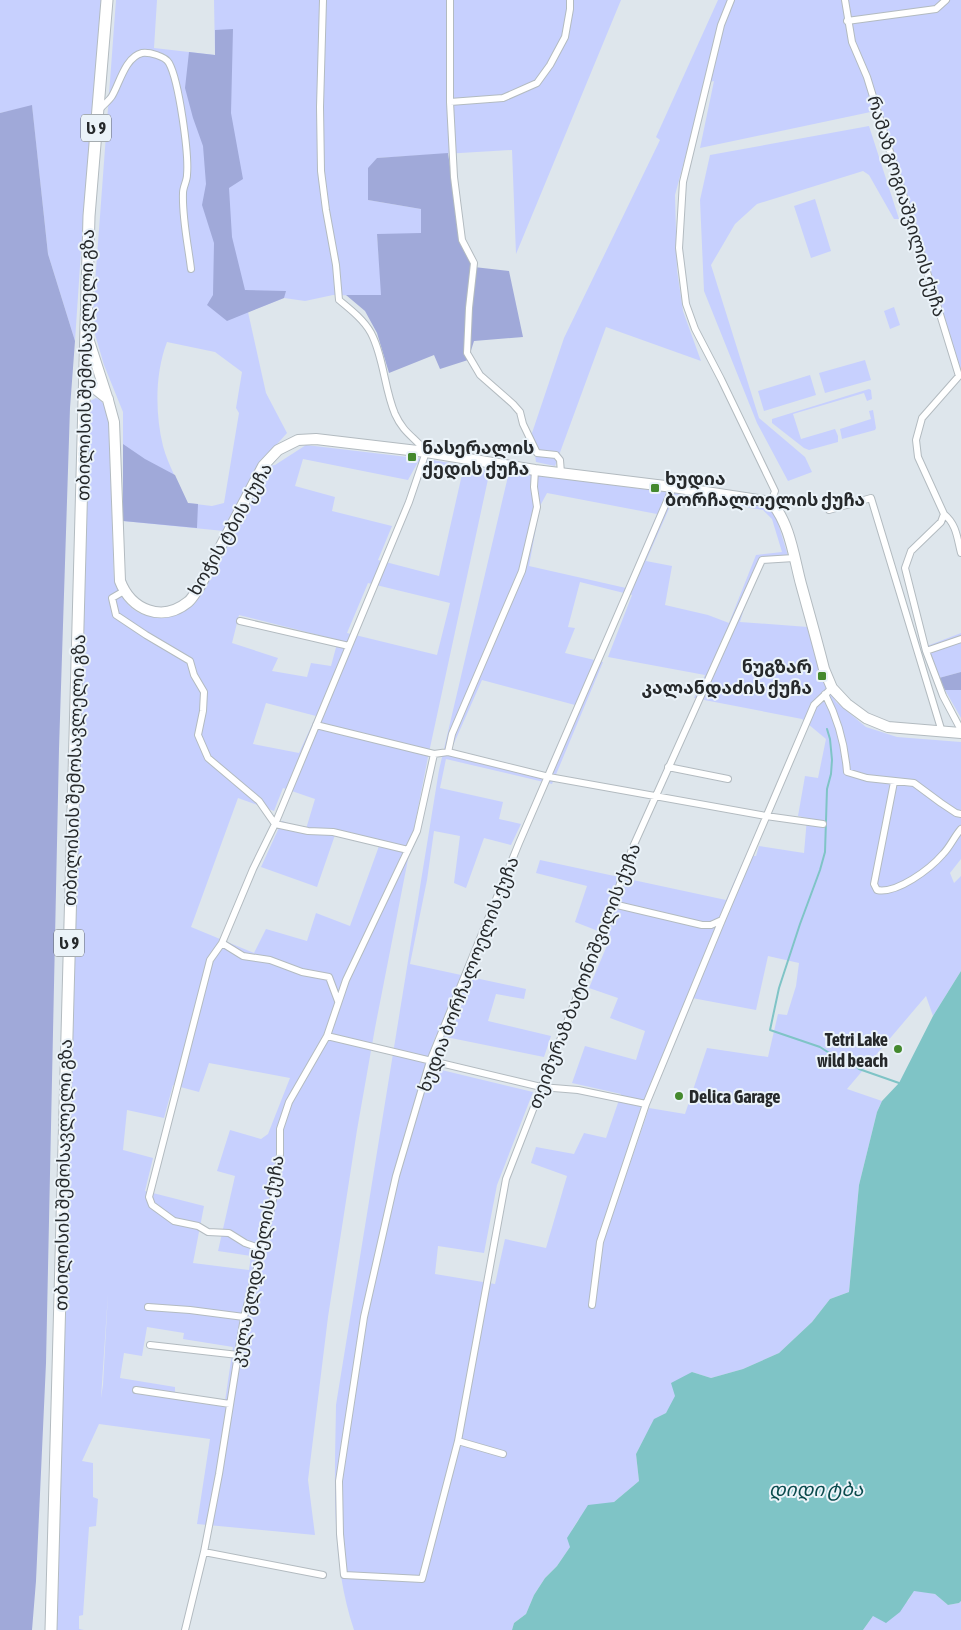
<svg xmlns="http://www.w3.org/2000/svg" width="961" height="1630" font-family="'Asap Condensed','Noto Sans Georgian',sans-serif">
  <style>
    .green { fill: #c7d0fe; fill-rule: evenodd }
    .forest { fill: #a0a9d9 }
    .water { fill: #7fc4c6 }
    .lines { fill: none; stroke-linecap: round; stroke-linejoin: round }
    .stream { stroke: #7fc4c6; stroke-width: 2 }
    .street-casing { stroke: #b3bbc0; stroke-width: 8 }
    .primary-casing { stroke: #b3bbc0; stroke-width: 12 }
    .highway-casing { stroke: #b3bbc0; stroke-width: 13 }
    .street { stroke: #fff; stroke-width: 6 }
    .primary { stroke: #fff; stroke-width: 10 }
    .highway { stroke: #fff; stroke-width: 11 }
    .poi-dot { fill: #44892e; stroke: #ebf3f9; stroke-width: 2 }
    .labels { text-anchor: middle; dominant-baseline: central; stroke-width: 4; stroke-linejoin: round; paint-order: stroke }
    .shield { fill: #ebf3f9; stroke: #616669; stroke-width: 1 }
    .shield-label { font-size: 16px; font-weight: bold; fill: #26292b }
    .street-label { font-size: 18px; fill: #26292b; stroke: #ebf3f9 }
    .poi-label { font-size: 18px; font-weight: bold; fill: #26292b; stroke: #ebf3f9; text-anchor: start }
    .water-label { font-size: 19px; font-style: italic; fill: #094a4c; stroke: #ebf3f9 }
  </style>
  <rect width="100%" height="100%" fill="#dee6ec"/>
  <path class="green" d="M0,0H103L83,221L75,341L48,254L32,106L0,113Z
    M116,0H157L154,48L215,55L214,0H621L516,254L512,150L377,158L368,200L421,209V236L377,234L382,296L333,295L305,301L284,298L248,312L266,393L287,433L260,463L224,531L123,521V412L104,365L92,324ZM167,342L215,352L242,372L236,408L239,413L224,503L212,506L187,503C180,485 168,465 163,446C155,413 155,373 167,342Z
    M718,0H961V373L911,206L880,110L700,148L714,81L705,83L675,195L677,270L683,311L701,361L606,327L555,466L536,462L532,433L564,338L660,140L656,137Z
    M869,126L899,219H894L869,175L863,171L757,204L735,224L711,265L759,418L805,457L812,472L788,481L757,423L704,291L700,200L710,155Z
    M815,199L831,251L811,258L794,206Z
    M894,307L900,325L890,329L884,311Z
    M865,360L871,380L825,393L819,373Z
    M810,375L816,395L764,411L758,391Z
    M869,389L871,390L872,399L867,401L864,393L793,414L801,439L835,429L838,436V442L809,450L804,448L772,423V419Z
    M96,398C108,403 107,416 109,427L114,580C117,586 120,593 123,598C142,626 173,619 196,602L269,466L275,465L306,445L433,460L490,470L428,757L375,1028L357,1130L328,1317L308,1480L315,1535L197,1524L210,1439L99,1424L82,1461L93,1463V1497L98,1499L96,1526L89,1527L83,1615L79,1616V1629L84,1630H57L90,401ZM303,459L408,480L418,462L433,463L463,470L439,576L378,560L392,526L332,511L335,497L295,486ZM368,583L450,603L437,655L347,633ZM239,615L338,640L331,666L311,663L307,677L272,671L278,658L232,643ZM266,703L316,716L299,753L253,744ZM283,788L315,799L306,829L282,821L261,867L317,887L335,835L379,846L350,926L316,913L307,941L266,929L254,953L191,927L238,798L274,811ZM209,1063L290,1078L268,1134L261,1139L230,1130L217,1171L235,1176L218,1251L251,1256L249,1270L193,1263L204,1206L145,1191L153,1158L123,1150L127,1110L164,1118L173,1085L199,1092ZM108,1293L103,1385L101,1398ZM147,1327L184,1333L183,1339L233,1347L225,1401L175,1393V1387L120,1378L124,1353L142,1356Z
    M873,410L876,428L875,430L842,439L840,429L871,419L869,411Z
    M509,472L769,505L775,513L788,556L759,558L740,622L808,627L823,681L836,702L866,727L897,737L961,742V859L950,873L954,883L961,876V971L933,1016L926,996L847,1089L882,1101L877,1112L859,1185L849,1292L830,1299L812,1322L779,1353L743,1369L711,1378L692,1372L666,1413L654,1420L636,1454L639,1481L614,1502L578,1520L572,1530L570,1547L557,1566L545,1578L534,1595L526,1614L514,1623L512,1630H354C330,1558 335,1480 336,1405L439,770ZM547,493L657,514L626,588L529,566L540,506ZM675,495L763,510L772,519L782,552L756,555L729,623L708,615L665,605L672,566L646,561ZM580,582L632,595L608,657L705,675L694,698L802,719L826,739L818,778L805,776L798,816L807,818L804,853L759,846L756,856L746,855L726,900L540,860L536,873L587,886L575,922L611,936L589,988L618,998L610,1018L645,1031L636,1060L585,1046L572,1083L621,1094L606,1138L584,1133L574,1154L536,1147L531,1163L567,1176L546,1248L505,1239L495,1284L435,1274L438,1246L484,1253L497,1185L533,1092L425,1066L436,1035L544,1057L551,1036L488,1021L496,994L524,999L526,989L410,964L427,880L434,831L460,836L454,883L466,888L484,838L511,845L521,824L499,819L503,802L440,788L446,759L552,784L603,662L565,653L575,628L568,627ZM482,680L575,705L547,773L451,750ZM745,862L750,863L692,998L756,1010L768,956L799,963L796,986L787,1015L778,1014L768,1057L707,1048L685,1114L649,1108L604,1240L598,1237L640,1113Z
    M961,633V672L939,678L927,646Z
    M945,690H961V718Z
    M914,1590L935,1594L948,1605L959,1603L961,1601V1630H863L873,1616L908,1601Z"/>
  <path class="forest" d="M233,29L231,113L243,179L229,188L232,237L245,290L286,291L284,298L227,321L207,305L213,295L214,243L202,205L206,184L203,146L193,118L185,88L189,52L215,55V30Z
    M32,105L48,254L75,341L70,408L59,749L46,1363L36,1581L32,1630H0V113Z
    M448,153L461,242L474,267L509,271L523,337L474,341L468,360L440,369L434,355L389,373L377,333L365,311L346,295H381L377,234L421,233V209L368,200V168L377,158Z
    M123,444L145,459L175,475L188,503L198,504L197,528L123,521Z
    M961,672V690H945L939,678Z"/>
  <path class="water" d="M961,971V1601L959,1603L948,1605L935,1594L914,1591L900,1612L886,1623L873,1616L863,1630H512L514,1623L526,1614L534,1595L545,1578L557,1566L570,1547L567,1538L588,1505L614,1502L639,1481L636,1454L654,1419L666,1413L675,1396L671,1383L692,1372L711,1378L743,1369L779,1353L812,1322L830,1299L849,1292L859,1185L877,1112L882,1101L899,1083L933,1016Z"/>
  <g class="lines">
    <path class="stream" d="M827,729L830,739L832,760L831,774L827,789L825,852L820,870L800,924L779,988L770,1030L820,1047L834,1056L850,1061L859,1069L899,1083"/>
    <g class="street-casing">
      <path id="street" d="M323,0L320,107L321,171L326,210L336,265L339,300C350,309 364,320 371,333C384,358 384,388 395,414C404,434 415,437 426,452L409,502L275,824L308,831L333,832L408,850
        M450,0V102L454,177L462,240L474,263L469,308L467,353L480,375L513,404L520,412L523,424L537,453L556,455L560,460L561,473
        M731,0L721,25L683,182L679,248L686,304L695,329L721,379L775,491L771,502
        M845,0L852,42L867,77L959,376L922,418L916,440L918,457L944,514L941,522L911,551L905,568L926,651L943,696L961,730
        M847,21L936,9L946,0
        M450,102L503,98L537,83L550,65L565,37L570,9V0
        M99,110C103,105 109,101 112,96C119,85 125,57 142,53C149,52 165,56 169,63C179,81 189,154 187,175C187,181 183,187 183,193C182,218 188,244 191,269
        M535,470L534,487L537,507L522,571L452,734L448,752L549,777L766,816L823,824
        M829,510L871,498L942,732
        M944,514C957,525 957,538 961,553
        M124,591L112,598L116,615L146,635L190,661L194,675L204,692L203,711L198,735L208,758L259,801L275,824L253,869L222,943L210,960L149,1197L152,1205L174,1221L198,1226L208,1232L229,1233L245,1243L262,1249
        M240,621L349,646
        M926,651L961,639
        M825,694C837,717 845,746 847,772L867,778L914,783L941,803L956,813L961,814
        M316,725L434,754
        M668,767L728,779
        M894,782L874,884L877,890C897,894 930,869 943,854C950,847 954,837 961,829
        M613,904L702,925H711L722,920
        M222,943L243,956L270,960L302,972L329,977L338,1001
        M327,1036L541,1087L578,1090L646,1104
        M592,1305L600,1242L646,1104L722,920L814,705L832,688
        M148,1307L190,1310L244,1317
        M150,1345L238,1355
        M136,1390L230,1404
        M458,1441L422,1579L344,1575L340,1534L339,1481L364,1317L396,1176L430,1061L519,843L673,487
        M503,1454L458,1441L506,1179L613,904L632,849L762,560L794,558
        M204,1552L323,1575
        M185,1630L204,1552L219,1474L244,1317L262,1249L277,1181L280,1154V1129L289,1102L327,1036L346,980L417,831L434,754L448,752"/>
    </g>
    <g class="primary-casing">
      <path id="primary" d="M87,335L108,400L114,422L120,581C131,610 162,623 188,602C193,598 196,591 200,586L263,466L278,450L298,440L316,439L426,452L535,470L673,487L771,502C790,523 794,558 801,584C809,613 817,641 824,669L832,688L847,704L866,718L888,727L961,733
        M85,390L93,387L108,399"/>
    </g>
    <g class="highway-casing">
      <path id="highway" d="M51,1630L89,216L107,0"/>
    </g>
    <use href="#street" class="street"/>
    <use href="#primary" class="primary"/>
    <use href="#highway" class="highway"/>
  </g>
  <g class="poi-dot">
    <rect x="407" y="452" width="10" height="10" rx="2.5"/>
    <rect x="650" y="483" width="10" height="10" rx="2.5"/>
    <rect x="817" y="671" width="10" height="10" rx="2.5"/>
    <circle cx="898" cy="1049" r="5"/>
    <circle cx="679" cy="1096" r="5"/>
  </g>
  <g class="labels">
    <g class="shield">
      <rect x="81" y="114.5" width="30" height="27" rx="4"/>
      <rect x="54" y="929.5" width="30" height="27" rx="4"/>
    </g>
    <g class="shield-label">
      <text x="96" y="128">ს 9</text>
      <text x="69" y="943">ს 9</text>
    </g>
    <g class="street-label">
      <text transform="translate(907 206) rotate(73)">რამაზ გოგიაშვილის ქუჩა</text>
      <text transform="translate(85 365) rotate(-89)">თბილისის შემოსავლელი გზა</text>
      <text transform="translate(230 529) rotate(-60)">ხოჭის ტბის ქუჩა</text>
      <text transform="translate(74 770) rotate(-88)">თბილისის შემოსავლელი გზა</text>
      <text transform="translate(468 974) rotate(-69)">ხუდია ბორჩალოელის ქუჩა</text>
      <text transform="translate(584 976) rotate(-69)">თეიმურაზ ბატონიშვილის ქუჩა</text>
      <text transform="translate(63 1175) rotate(-89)">თბილისის შემოსავლელი გზა</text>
      <text transform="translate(257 1261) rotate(-79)">კულა გლდანელის ქუჩა</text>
    </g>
    <g class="poi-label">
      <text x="422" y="447">ნასერალის<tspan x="422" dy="21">ქედის ქუჩა</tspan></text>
      <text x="665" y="478">ხუდია<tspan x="665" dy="21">ბორჩალოელის ქუჩა</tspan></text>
      <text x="812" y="666" text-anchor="end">ნუგზარ<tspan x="812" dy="21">კალანდაძის ქუჩა</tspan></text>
      <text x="888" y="1039" text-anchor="end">Tetri Lake<tspan x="888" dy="21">wild beach</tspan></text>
      <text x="689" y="1096">Delica Garage</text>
    </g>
    <g class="water-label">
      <text x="816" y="1489">დიდი ტბა</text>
    </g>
  </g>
</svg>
